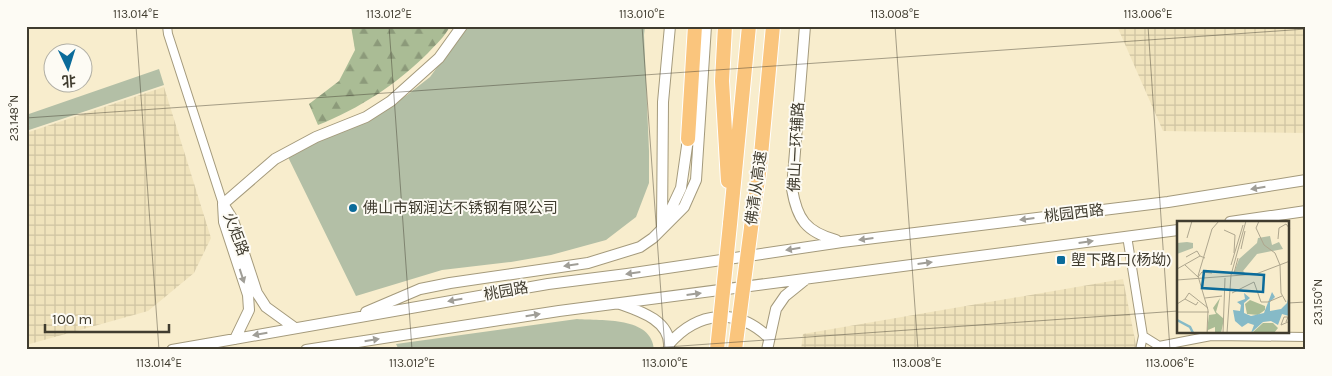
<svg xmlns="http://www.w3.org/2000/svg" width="1332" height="376" font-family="Karla,'Noto Sans SC',sans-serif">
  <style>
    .industrial { fill: url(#industrial-grid) }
    .green { fill: #b3bfa6 }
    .forest { fill: url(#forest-firs) }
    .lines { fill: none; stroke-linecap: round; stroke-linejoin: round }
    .street-casing { stroke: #a49a7c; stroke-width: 10 }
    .secondary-casing { stroke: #a49a7c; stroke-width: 12 }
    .highway-casing { stroke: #fff; stroke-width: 16 }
    .street { stroke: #fff; stroke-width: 8 }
    .secondary { stroke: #fff; stroke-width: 10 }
    .highway { stroke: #fac57d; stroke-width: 14 }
    .highway-bridge-casing { stroke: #fff; stroke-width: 16; stroke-linecap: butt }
    .highway-bridge { stroke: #fac57d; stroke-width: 14 }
    .oneway { fill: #a09e97 }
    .ticks { fill: none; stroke: #403c2f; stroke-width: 1; stroke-opacity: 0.45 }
    .poi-dot { fill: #0b6b9a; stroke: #fdfbf4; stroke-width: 2 }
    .labels { text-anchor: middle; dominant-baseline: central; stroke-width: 4; stroke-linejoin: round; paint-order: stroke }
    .street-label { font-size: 15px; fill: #403c2f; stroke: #fdfbf4 }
    .poi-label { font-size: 15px; fill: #403c2f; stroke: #fdfbf4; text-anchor: start }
    .inset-river { fill: none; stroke: #86bac7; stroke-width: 2.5 }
    .inset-road { fill: none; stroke: #aea68e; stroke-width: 1 }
    .view { fill: #0b6b9a; fill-opacity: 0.15; stroke: #0b6b9a; stroke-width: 2.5 }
    .inset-edge { fill: none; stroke: #403c2f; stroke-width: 2.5 }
    .neatline { fill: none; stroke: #403c2f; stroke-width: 2 }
    .ticks-label { font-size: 12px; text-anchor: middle; fill: #403c2f }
  </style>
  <defs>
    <pattern id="industrial-grid" width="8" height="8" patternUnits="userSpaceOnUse" patternTransform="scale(1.25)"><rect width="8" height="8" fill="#f0e3bc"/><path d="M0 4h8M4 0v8" fill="none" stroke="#cfc4a2"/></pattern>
    <pattern id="forest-firs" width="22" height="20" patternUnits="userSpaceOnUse" patternTransform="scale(1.25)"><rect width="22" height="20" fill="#aabc95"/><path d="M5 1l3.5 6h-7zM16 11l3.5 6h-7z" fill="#8c9a7a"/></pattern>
  </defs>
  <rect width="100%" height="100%" fill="#f8edcd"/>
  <path class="industrial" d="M1117,26H1306V133L1163,131Z
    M164,87L211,238L194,273L148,311L26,345V133Z
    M1123,279L1137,350H801L803,334Z"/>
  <path class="green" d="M467,26H645L644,35L649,151V183L636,217L606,240L551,255L511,262L442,270L356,296L287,155L387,108L407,95L430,77Z
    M159,69L164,85L26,131V115Z
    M577,319C602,321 652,316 654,350H399L396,344Z"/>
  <path class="forest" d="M351,26H450C445,37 436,44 428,53C397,84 359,109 318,125L309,104L339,81L355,50Z"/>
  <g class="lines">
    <g class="street-casing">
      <path id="street" d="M167,26L168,34L223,204
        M1127,236L1143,336L1140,350
        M1143,336L1159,346L1211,336L1306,337"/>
    </g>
    <g class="secondary-casing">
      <path id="secondary" d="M805,26L792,189C797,219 806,232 836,240
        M223,204L275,159L316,137L366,117L391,101L439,58L462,26
        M665,222L681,188L688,139
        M1230,222L1306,211
        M662,227L663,102L670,26
        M620,304C640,311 671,321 669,347
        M366,312L420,289L450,283L588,263L640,247L653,238L684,207L696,180L706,26
        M235,339L249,310L248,295L224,222L223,204L233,220L257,293L266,307L295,328
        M669,344C698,311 737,307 769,338
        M172,350L548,284L627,274L842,242L1168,202L1306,180
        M306,350L559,311L1178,230
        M767,350L776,309L785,296L806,279"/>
    </g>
    <g class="highway-casing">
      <path id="highway" d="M725,26L722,81L728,181
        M688,139L695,26
        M730,224L749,26
        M751,228L760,166L773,26"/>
    </g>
    <use href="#street" class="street"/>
    <use href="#secondary" class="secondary"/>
    <use href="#highway" class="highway"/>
    <g class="highway-bridge-casing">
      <path id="highway-bridge" d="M717,350L730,224
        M735,350L751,228"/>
    </g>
    <use href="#highway-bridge" class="highway-bridge"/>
  </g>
  <defs><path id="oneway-solid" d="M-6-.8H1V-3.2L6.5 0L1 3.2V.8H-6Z" transform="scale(1.25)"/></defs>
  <g class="oneway">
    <use href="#oneway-solid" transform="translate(1258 188) rotate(171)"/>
    <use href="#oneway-solid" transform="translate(1027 219) rotate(173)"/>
    <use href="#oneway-solid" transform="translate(866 239) rotate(173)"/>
    <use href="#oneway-solid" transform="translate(1086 242) rotate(-8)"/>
    <use href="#oneway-solid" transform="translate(793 249) rotate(171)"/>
    <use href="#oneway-solid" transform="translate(925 263) rotate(-7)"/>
    <use href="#oneway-solid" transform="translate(571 265) rotate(172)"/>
    <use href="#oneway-solid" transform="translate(633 273) rotate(172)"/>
    <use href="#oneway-solid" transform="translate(242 276) rotate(72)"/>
    <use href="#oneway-solid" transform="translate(694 294) rotate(-7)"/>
    <use href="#oneway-solid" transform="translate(455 300) rotate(170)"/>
    <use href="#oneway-solid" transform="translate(533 315) rotate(-9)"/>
    <use href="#oneway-solid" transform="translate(260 334) rotate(170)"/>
    <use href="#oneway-solid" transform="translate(372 340) rotate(-9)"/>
  </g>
  <path class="ticks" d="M136,26L159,350M389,26L412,350M642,26L665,350M895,26L918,350M1148,26L1170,350M26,118L1306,29M1288,303L1306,302M624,350L1178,311"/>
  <g class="poi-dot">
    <circle cx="353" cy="208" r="5"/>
    <rect x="1056" y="255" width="10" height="10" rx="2.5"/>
  </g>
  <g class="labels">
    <g class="street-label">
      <text transform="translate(796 147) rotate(-87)">佛山一环辅路</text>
      <text transform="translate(756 188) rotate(-82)">佛清从高速</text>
      <text transform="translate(1074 213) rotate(-7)">桃园西路</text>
      <text transform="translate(236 234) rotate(69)">火炬路</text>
      <text transform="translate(506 291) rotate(-10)">桃园路</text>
    </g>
    <g class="poi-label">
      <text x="363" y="208">佛山市钢润达不锈钢有限公司</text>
      <text x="1071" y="260">塱下路口(杨坳)</text>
    </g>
  </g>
  <g transform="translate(1177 221)">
    <rect width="112" height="112" fill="#f8edcd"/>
    <path d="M93,15L95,24L102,21L106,28L80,33L66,50L69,53L57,52L62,38L80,22L81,17ZM10,21L16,22V27L0,33V22Z" fill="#b3bfa6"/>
    <path d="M43,77L39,91L47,98L44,112H38V106L31,109V112L30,109L32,94L39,93L36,87ZM73,79L88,85V89L81,94L70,93L68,83ZM86,102H96L101,107L97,112H75Z" fill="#aabc95"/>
    <path d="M95,71L98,76L93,81V90L104,88L110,82L112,74V95L105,93L101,104L94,100L86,101L74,112L77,104L71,102L65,106L58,100L56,89L63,90L64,84L60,81L68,78L67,72L73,77L67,82V92L74,95L87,92Z" fill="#86bac7"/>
    <path class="inset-river" d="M0,99L13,106L16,112"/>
    <path class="inset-road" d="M82,0L79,7L87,24L98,32L103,44L104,72L109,81M47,9L58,14L57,32M10,17L15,0M101,18L102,7L109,3L113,8M64,28L68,10M9,36L20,30L23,35M8,44L21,56L25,51L35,52M54,44L66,4M0,48L23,35L28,37M57,52L61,37M0,59L79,53L113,40M55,72L77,61L84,81H91L105,75M28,77L45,75M8,78L12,72L31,87M0,83L8,78L19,84L21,81M0,91H32M109,101L111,96H107L104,104L111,101M30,112L31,89L21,55L35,8L42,0M46,112L48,57M50,112L54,54L69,0"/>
    <path class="view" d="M27,50L87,54L86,71L25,67Z"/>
    <rect width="112" height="112" class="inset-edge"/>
  </g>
  <rect width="1332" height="376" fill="none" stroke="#fdfbf4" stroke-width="55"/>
  <g transform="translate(68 68) rotate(176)"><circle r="24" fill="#fdfbf4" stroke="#b1afa5"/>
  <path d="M0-4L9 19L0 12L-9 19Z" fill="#0b6b9a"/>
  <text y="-8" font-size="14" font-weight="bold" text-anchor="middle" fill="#403c2f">北</text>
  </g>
  <path d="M45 324v8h124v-8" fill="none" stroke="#403c2f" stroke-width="2.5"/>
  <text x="52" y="324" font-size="15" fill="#403c2f" stroke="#fdfbf4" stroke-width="4" paint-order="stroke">100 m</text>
  <rect x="28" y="28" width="1276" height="320" class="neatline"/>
  <g class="ticks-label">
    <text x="136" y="18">113.014°E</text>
    <text x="389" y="18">113.012°E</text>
    <text x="642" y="18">113.010°E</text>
    <text x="895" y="18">113.008°E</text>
    <text x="1148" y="18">113.006°E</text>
    <text transform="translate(14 118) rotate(-90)" y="4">23.148°N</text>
    <text transform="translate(1318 302) rotate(-90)" y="4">23.150°N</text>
    <text x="159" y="367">113.014°E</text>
    <text x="412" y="367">113.012°E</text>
    <text x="665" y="367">113.010°E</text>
    <text x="917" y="367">113.008°E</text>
    <text x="1170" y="367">113.006°E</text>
  </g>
</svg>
